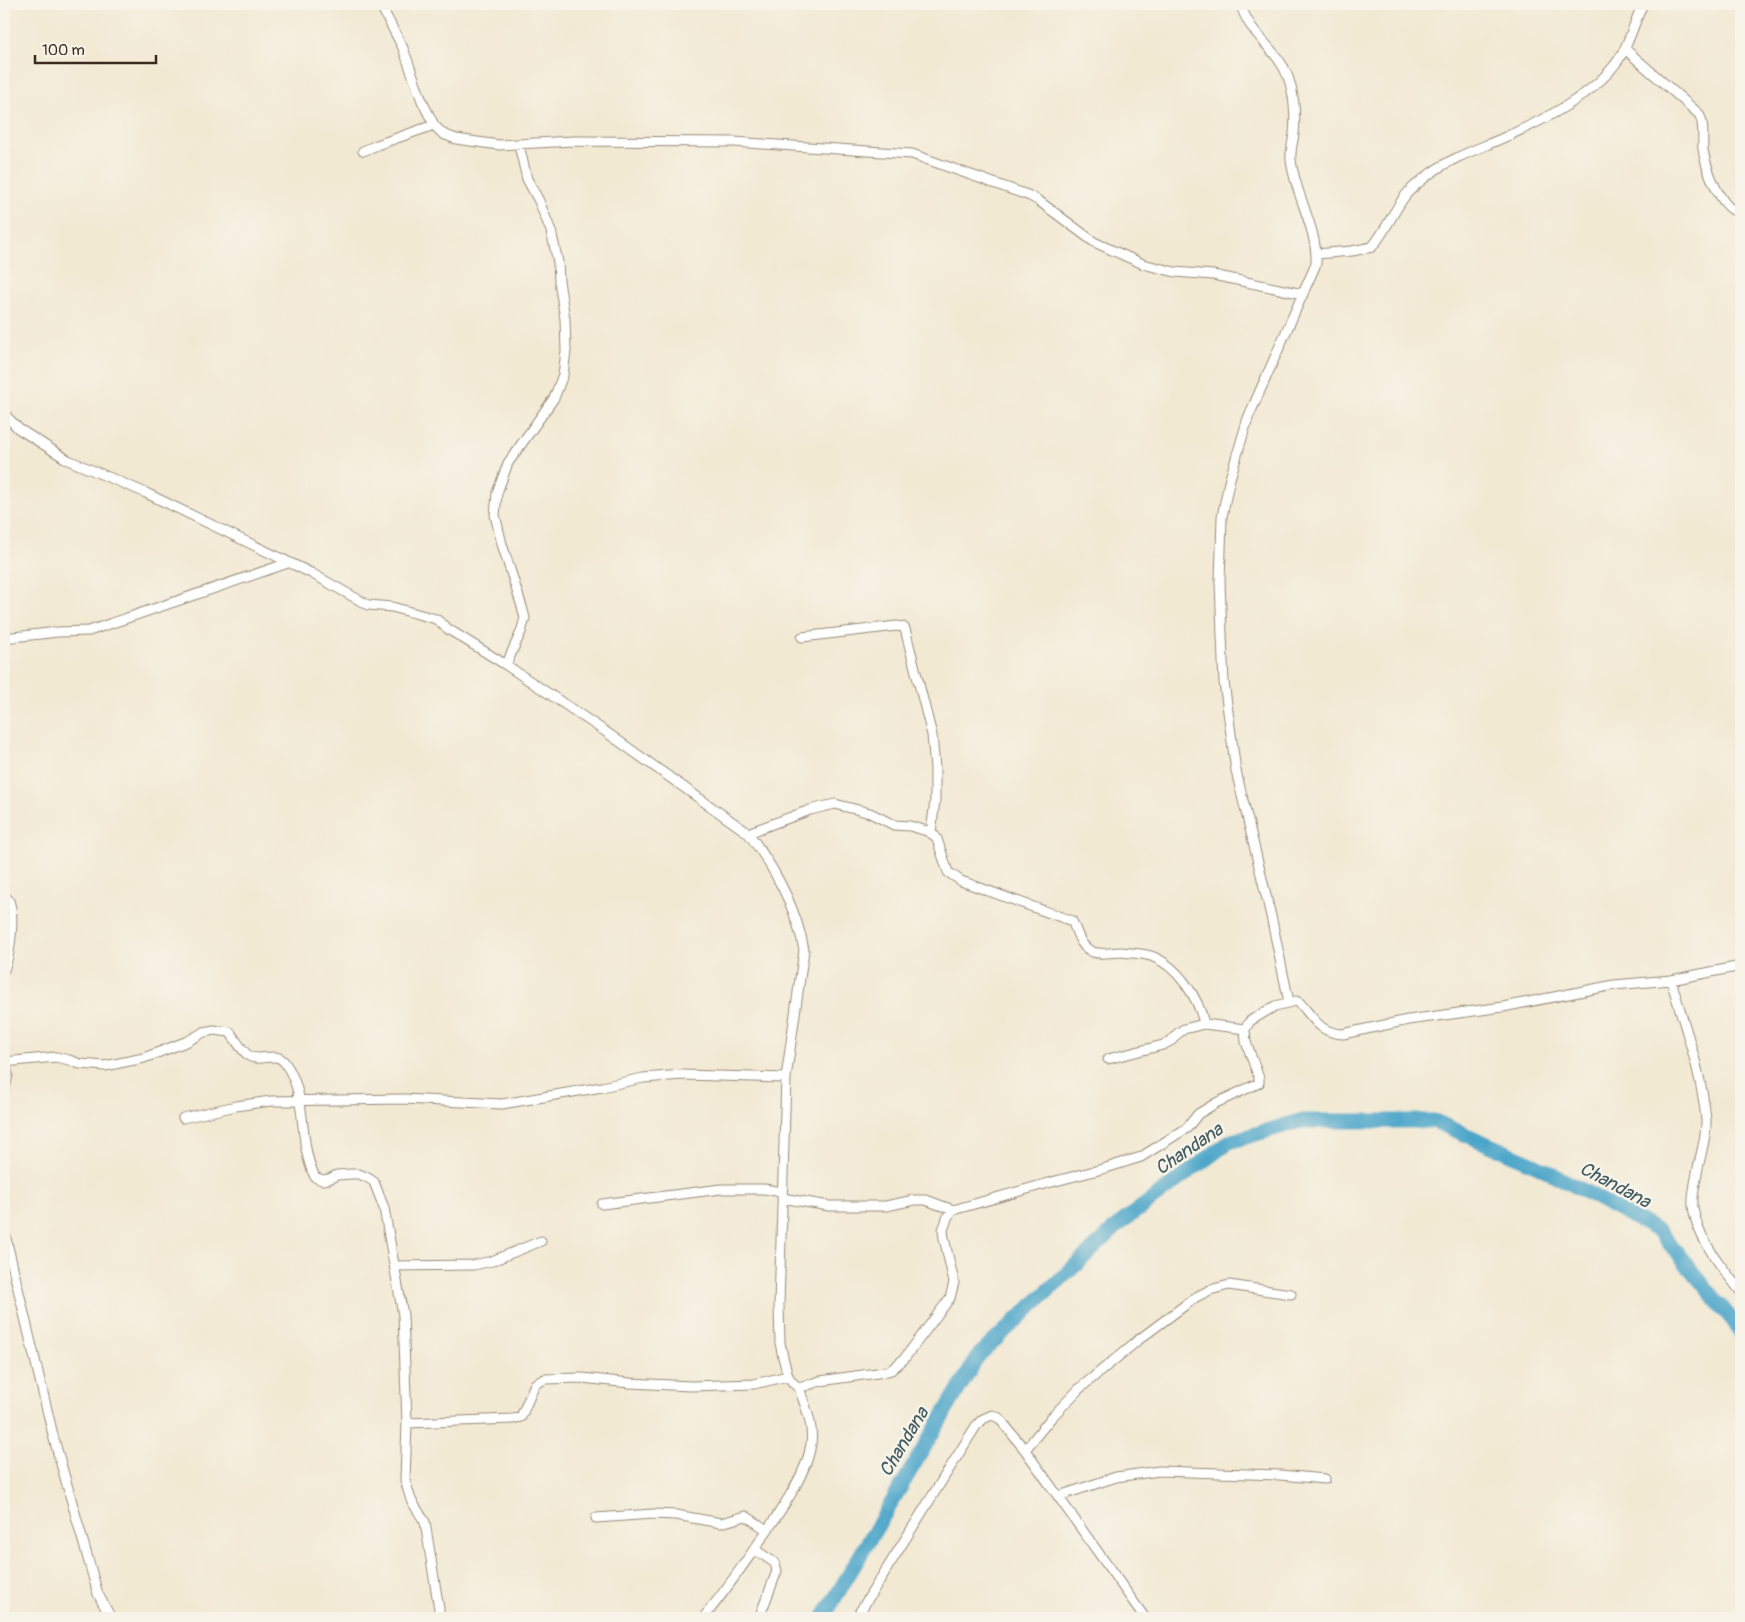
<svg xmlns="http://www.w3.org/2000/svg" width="1745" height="1622" font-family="Pangolin,sans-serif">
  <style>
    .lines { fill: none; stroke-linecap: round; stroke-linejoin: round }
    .river { stroke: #4ba5c9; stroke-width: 15 }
    .street-casing { stroke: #968a78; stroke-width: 11 }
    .street { stroke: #fff; stroke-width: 9 }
    .labels { text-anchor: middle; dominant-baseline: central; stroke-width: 5; stroke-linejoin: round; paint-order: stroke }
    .water-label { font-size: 19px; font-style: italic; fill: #415b62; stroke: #f7f3e8 }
  </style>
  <rect width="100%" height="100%" fill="#f7f3e8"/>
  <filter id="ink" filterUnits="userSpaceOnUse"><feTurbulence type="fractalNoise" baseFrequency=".02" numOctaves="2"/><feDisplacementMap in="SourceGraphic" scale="10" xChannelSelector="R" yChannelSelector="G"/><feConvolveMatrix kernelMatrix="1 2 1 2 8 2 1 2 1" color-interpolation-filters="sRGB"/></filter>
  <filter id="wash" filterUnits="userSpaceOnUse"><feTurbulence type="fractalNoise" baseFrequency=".0096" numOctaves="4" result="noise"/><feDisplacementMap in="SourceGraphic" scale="20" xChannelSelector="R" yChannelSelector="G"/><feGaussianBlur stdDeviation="1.12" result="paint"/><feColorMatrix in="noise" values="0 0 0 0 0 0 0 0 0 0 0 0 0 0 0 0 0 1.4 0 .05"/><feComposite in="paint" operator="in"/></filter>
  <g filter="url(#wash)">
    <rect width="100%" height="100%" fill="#f2e9d3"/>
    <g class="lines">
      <path class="river" d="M823,1618L979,1355L1123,1221L1229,1142L1300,1121H1434L1536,1165L1660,1232L1734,1322L1741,1334"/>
    </g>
  </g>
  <g filter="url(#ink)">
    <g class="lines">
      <g class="street-casing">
        <path id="street" d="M380,4L403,48L422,101L434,125L443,134L456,139L499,145L574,141L734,142L912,154L1030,196L1039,201L1094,242L1143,264L1175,272L1213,275L1303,294
          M1241,4C1247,33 1278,49 1288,77C1294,93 1296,116 1294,134C1293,142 1290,151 1291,160C1295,195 1318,229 1316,264L1248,418L1229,482L1222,517L1220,582L1223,661L1224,682L1236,771L1271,916L1289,1002
          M1625,49L1699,114C1705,124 1702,138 1703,149C1705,165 1721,213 1741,212
          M363,151L377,145L434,125
          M1316,254L1352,251L1372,247C1385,232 1393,212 1405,196C1412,187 1422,180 1431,173C1453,157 1478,149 1503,138C1542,121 1595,95 1619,59C1630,42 1634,22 1643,4
          M4,411L7,417L19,429L68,460L146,493L311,573L368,605L392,607L436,619L448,629L506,665L606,732L748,833C774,867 796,907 804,950L786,1078L779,1305L780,1343L783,1357L788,1376L793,1383L799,1388
          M802,637L897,626L903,627L905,629L932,735L935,768V800L931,833
          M4,638L58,632L89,631L288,563
          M506,665L521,632L525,618L522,607L502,544L495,515L497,493L508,463L554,398L563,375L566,351L565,319L559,281L558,262L551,231L539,201L527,179L519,145
          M748,833L810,810L835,804L870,813L894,825L910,826L927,831L935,836L937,839L948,872L961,881L1072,921C1078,933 1079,946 1093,952C1101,955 1112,952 1120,952C1130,953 1142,953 1151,956C1177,965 1199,998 1204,1024L1245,1029
          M4,899H8C16,913 10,955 4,970
          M1671,980C1684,1025 1702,1073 1706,1120C1707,1136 1700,1156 1697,1173C1695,1183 1692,1196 1693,1207C1697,1239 1722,1267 1741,1292
          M1108,1059L1163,1045L1172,1040L1177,1034L1184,1029L1204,1024
          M4,1062L56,1057L69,1060L80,1064L105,1066L144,1058L188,1041L204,1032L214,1030L230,1032C235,1039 242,1051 249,1056C261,1063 276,1050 285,1063C309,1096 297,1142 315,1177L322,1180L329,1179L337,1175L351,1174H359L368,1178L374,1182L384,1208L403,1315L407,1423L405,1480L411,1500L425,1522L439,1609V1618
          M4,1063L8,1075L4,1091
          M183,1118L236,1106L271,1101L404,1099L502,1104L602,1087L643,1078L683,1075L786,1078
          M782,1198L829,1206H886L914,1200H926L953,1210
          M602,1204L721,1189H764L782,1192
          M4,1230L54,1439L98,1594L111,1618
          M395,1266L474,1265L492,1261L541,1241
          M407,1423L513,1419L521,1417L535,1384L545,1379L582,1378L630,1383L691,1386L754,1384L788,1376
          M1025,1450L1051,1418L1079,1389L1137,1341L1196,1297L1210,1290L1229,1285L1291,1294
          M1059,1496L1116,1477L1159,1471L1280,1475L1325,1479
          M596,1518L653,1514L676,1515L721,1523L746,1516L767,1530
          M754,1549L775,1563L777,1571L759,1618
          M703,1618C725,1592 744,1564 764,1535C781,1510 807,1474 811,1444C814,1425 805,1406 799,1388L820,1381L884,1372L891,1370L904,1359L950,1298L954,1282L944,1238L943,1230L948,1216L953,1210L1052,1182L1106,1168L1141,1157L1187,1128L1198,1114L1216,1103L1259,1083V1078L1246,1042L1245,1029L1250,1021L1275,1006L1296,1001L1300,1003C1314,1019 1320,1033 1343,1034L1408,1020L1503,1007L1614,985L1671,980L1741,966
          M856,1618L976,1426L983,1419L992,1415L999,1418L1025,1450L1145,1618"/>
      </g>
      <use href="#street" class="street"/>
    </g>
  </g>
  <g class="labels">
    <g class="water-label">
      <text transform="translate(1189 1149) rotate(-34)">Chandana</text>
      <text transform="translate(1615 1185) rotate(28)">Chandana</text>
      <text transform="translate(904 1442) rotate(-59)">Chandana</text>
    </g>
  </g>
  <rect width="1745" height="1622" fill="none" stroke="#f7f3e8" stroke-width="20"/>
  <path d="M35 55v8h121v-8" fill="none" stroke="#3b2a1e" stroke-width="2.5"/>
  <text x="42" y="55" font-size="15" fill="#3b2a1e" stroke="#f7f3e8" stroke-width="4" paint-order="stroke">100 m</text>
</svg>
